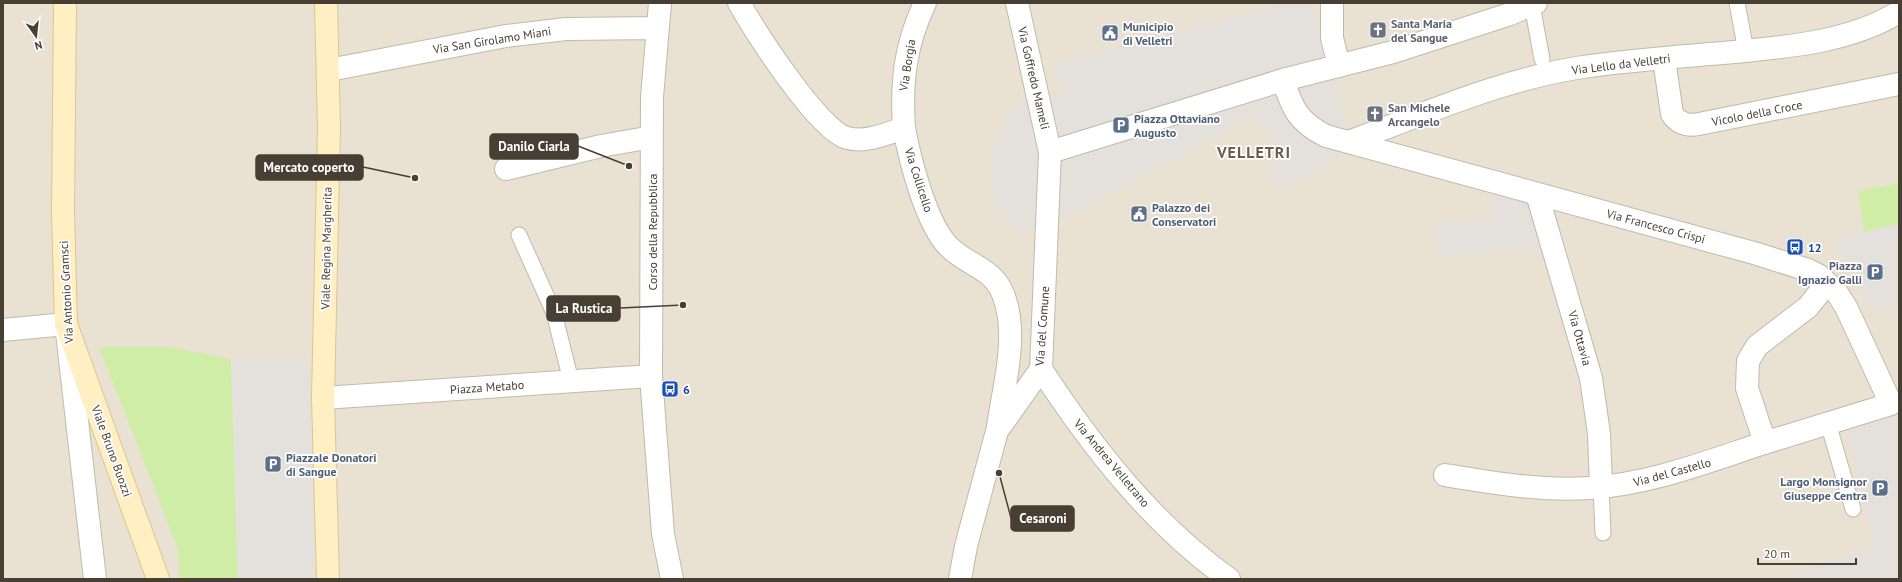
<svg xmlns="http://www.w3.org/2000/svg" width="1902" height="582" font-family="'PT Sans',sans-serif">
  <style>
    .residential { fill: #e9e1d2 }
    .green { fill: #d0eda8 }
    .parking { fill: #e4e1dd }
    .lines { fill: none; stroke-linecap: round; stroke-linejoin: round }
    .lane-casing { stroke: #c3b9a9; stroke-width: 17 }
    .street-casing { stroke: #c3b9a9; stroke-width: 24 }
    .secondary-casing { stroke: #dcc690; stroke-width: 24 }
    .lane { stroke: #fff; stroke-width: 15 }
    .street { stroke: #fff; stroke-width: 22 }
    .secondary { stroke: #ffefc3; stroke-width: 22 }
    .labels { text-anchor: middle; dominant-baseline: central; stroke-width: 3.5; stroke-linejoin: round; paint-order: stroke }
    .worship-label { font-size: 12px; font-weight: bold; fill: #5b616d; stroke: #fff; text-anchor: start }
    .service-label { font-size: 12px; font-weight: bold; fill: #4e5e75; stroke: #fff; text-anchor: start }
    .street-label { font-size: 12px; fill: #473f33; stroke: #fff }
    .transit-label { font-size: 12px; font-weight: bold; fill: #164399; stroke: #fff; text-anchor: start }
    .district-label { font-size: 16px; font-weight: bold; letter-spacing: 1px; fill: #6b5d49; stroke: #fff }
    .leader { fill: none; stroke: #473f33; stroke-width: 1.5 }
    .callout-dot { fill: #473f33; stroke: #fff; stroke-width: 1.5 }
    .callout { fill: #473f33; stroke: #473f33; stroke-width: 1.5 }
    .callout-label { font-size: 13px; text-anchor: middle; font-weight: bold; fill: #fff }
  </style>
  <rect width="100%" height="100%" fill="#f4efe4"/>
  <path class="residential" d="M3,3H1899V579H3Z"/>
  <path class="green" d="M1899,183V224L1864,232L1858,191Z
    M99,347H170L231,359L238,579H180L178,549Z"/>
  <path class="parking" d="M1287,3H1310L1350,134L1340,157L1279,190L1265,165L1278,155L1256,115L1061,220L1019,233L993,200L992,143L1017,103L1062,92L1057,63Z
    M1492,190L1530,198L1546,249L1440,256L1435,222L1495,220Z
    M1899,224V304L1874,312L1833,239Z
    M231,359L310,361L315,566L302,579H238Z
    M1899,410V579H1787L1785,575L1875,548L1847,428Z"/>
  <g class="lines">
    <g class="lane-casing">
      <path id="lane" d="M1737,3L1746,51
        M1532,5L1542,59
        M519,235L554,313L571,381
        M1828,423L1853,509
        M1601,486L1603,533"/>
    </g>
    <g class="street-casing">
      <path id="street" d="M660,3L652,97L651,376L663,534L672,579
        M739,3C755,31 818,130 847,138C866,143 886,134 904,128C910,160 926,224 949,247C967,265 993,268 1003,294C1019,334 1004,385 998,426
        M1332,3V38L1339,66
        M1664,59L1672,114C1679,124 1688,126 1699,124L1899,84
        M329,70L506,36L566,29L658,28
        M1283,80C1292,108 1298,122 1326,136L1754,253L1808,270L1818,275L1835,290L1846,307L1891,404C1849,417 1806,430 1764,443C1706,462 1651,484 1589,488C1540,491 1493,483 1445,475
        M904,128C901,82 905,45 925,3
        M1348,142C1425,114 1502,79 1583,67C1637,59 1691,56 1745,51C1797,46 1853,40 1899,12
        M1050,152L1283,80L1393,52L1510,14L1536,3
        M506,169L601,146L652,137
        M1537,194L1591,378L1599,434L1601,486
        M3,330L66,324L95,579
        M1041,369C1092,447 1152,524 1229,579
        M323,398L651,376
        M1765,443L1747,388L1748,361L1757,346L1808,307L1827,283
        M960,579L966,546L997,431L1041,369L1050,152L1017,3"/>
    </g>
    <g class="secondary-casing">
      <path id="secondary" d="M65,3L63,211L66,324L158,579
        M326,3L329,128L323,398L328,579"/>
    </g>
    <use href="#lane" class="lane"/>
    <use href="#street" class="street"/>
    <use href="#secondary" class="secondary"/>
  </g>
  <defs>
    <g id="church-square" transform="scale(0.9)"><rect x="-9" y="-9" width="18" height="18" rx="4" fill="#6b7280" stroke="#fff"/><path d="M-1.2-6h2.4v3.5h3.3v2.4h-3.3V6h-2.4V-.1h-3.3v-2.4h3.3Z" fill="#fff"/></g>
    <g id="civic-square" transform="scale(0.9)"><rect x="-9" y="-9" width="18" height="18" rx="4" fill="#5c6f8a" stroke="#fff"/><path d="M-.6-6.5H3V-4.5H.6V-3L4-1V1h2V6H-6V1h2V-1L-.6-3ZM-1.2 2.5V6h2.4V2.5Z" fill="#fff"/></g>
    <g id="parking-square" transform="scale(0.9)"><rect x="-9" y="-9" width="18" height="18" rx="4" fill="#5c6f8a" stroke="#fff"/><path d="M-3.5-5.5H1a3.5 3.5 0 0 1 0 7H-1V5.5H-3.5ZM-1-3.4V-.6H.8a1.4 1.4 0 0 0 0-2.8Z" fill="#fff"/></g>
    <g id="bus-square" transform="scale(0.9)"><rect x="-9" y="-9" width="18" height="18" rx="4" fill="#1a4fb4" stroke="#fff"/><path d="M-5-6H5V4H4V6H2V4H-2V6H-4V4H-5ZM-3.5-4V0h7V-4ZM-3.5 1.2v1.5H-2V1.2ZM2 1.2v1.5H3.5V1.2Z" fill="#fff"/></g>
  </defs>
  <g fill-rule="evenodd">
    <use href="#church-square" x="1378" y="30"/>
    <use href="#civic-square" x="1110" y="33"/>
    <use href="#church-square" x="1375" y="114"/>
    <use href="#parking-square" x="1121" y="125"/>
    <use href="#civic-square" x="1139" y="214"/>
    <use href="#bus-square" x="1795" y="247"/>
    <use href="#parking-square" x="1875" y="272"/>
    <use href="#bus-square" x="670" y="389"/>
    <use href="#parking-square" x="273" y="464"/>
    <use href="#parking-square" x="1880" y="488"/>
  </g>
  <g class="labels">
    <g class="worship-label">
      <text x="1391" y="23">Santa Maria<tspan x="1391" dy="14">del Sangue</tspan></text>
      <text x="1388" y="107">San Michele<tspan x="1388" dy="14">Arcangelo</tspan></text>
    </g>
    <g class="service-label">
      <text x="1123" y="26">Municipio<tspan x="1123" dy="14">di Velletri</tspan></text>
      <text x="1134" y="118">Piazza Ottaviano<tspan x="1134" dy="14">Augusto</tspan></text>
      <text x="1152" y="207">Palazzo dei<tspan x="1152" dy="14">Conservatori</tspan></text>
      <text x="1862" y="265" text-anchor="end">Piazza<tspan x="1862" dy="14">Ignazio Galli</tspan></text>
      <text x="286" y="457">Piazzale Donatori<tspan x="286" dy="14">di Sangue</tspan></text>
      <text x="1867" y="481" text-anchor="end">Largo Monsignor<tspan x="1867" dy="14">Giuseppe Centra</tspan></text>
    </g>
    <g class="street-label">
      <text transform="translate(492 40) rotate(-9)">Via San Girolamo Miani</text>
      <text transform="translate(1621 64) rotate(-7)">Via Lello da Velletri</text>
      <text transform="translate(907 65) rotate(-81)">Via Borgia</text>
      <text transform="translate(1034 78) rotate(77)">Via Goffredo Mameli</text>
      <text transform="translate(1757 113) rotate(-11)">Vicolo della Croce</text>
      <text transform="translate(919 180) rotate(72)">Via Collicello</text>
      <text transform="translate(1656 226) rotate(15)">Via Francesco Crispi</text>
      <text transform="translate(652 232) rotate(-90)">Corso della Repubblica</text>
      <text transform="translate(326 248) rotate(-89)">Viale Regina Margherita</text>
      <text transform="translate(66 292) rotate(-93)">Via Antonio Gramsci</text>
      <text transform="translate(1042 326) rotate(-86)">Via del Comune</text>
      <text transform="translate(1580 338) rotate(74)">Via Ottavia</text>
      <text transform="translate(487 387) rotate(-4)">Piazza Metabo</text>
      <text transform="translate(112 451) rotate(70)">Viale Bruno Buozzi</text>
      <text transform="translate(1112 463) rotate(50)">Via Andrea Velletrano</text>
      <text transform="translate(1672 472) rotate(-15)">Via del Castello</text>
    </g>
    <g class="transit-label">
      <text x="1808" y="247">12</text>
      <text x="683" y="389">6</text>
    </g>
    <g class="district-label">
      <text x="1254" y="152">VELLETRI</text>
    </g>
  </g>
  <path class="leader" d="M629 166L578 146M415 178L363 167M683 305L620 308M999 473L1011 518"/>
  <g class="callout-dot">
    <circle cx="629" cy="166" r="4"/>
    <circle cx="415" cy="178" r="4"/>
    <circle cx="683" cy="305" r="4"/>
    <circle cx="999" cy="473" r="4"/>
  </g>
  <g class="callout">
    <rect x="490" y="134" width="88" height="25" rx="4"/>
    <rect x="256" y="155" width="107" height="25" rx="4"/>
    <rect x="547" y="296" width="73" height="25" rx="4"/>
    <rect x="1011" y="506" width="63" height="25" rx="4"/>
  </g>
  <g class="callout-label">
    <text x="534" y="151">Danilo Ciarla</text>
    <text x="309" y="172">Mercato coperto</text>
    <text x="584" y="313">La Rustica</text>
    <text x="1043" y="523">Cesaroni</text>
  </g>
  <rect width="1902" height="582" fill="none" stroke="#473f33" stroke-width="8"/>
  <g transform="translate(36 36) rotate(165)" stroke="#ffffff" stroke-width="3" paint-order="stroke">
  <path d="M0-3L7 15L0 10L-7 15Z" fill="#473f33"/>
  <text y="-6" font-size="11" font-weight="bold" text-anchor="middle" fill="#473f33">N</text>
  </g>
  <path d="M1758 558v6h98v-6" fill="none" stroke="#473f33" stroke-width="2"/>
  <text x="1764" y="558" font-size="12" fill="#473f33" stroke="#ffffff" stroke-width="3" paint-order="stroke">20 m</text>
</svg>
